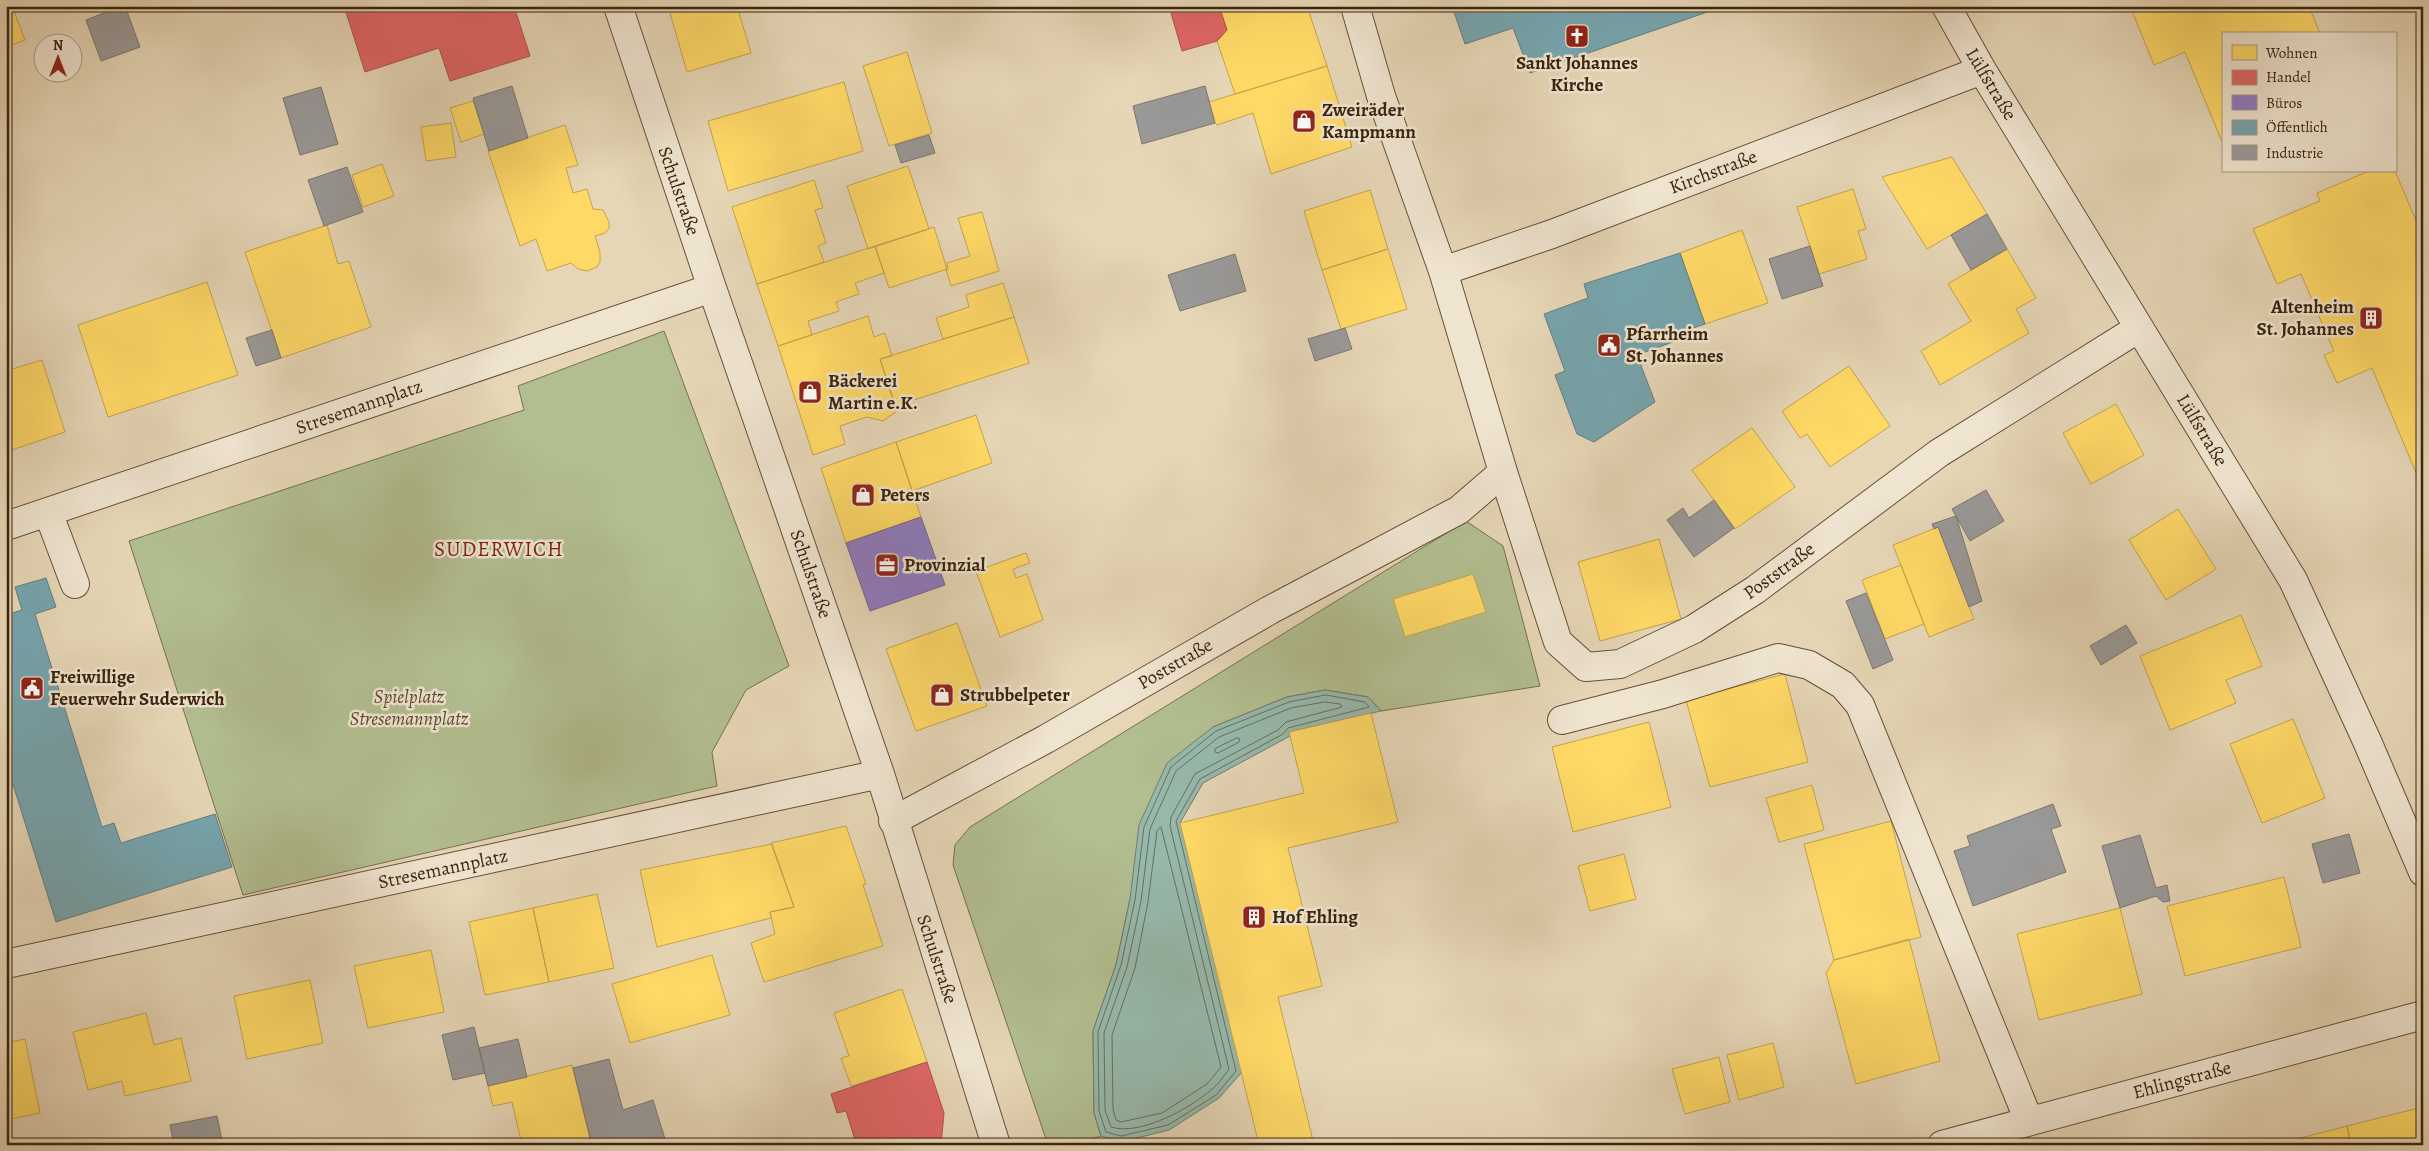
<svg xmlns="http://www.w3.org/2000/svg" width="2429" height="1151" font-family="Alegreya,serif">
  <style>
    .green { fill: #b2be90; stroke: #76714e }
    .water { fill: #96b9ac; stroke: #717d6c }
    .homes { fill: #ffd966; stroke: #c4a34b }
    .shops { fill: #e06666; stroke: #ae524b }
    .offices { fill: #8e7cc3; stroke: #75628c }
    .public { fill: #76a5af; stroke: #647e7e }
    .industry { fill: #999; stroke: #7c766f }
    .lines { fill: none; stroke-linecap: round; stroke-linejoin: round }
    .shore { stroke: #686e5c; stroke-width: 1 }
    .minor-casing { stroke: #655037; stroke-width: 30 }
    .minor { stroke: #efe4d0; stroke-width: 28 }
    .labels { text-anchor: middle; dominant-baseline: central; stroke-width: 5; stroke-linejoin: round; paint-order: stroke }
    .poi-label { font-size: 19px; font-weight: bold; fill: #3a240d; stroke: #efe4d0; text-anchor: start }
    .street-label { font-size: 19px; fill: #3a240d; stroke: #efe4d0 }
    .park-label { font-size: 19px; font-style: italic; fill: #584a2e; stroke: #efe4d0 }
    .quarter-label { font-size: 21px; letter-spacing: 1px; fill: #7a1f14; stroke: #efe4d0 }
  </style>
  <rect width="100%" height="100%" fill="#e6d6b6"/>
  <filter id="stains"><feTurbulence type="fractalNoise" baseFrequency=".004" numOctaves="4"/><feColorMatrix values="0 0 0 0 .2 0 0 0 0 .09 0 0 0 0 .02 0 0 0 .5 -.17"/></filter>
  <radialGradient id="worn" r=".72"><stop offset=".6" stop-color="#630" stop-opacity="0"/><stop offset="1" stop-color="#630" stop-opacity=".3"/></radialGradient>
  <path class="green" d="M664,331L789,666L746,690L712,752L717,786L243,895L129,541L524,410L518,386Z
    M1466,521L1503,546L1540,686L1381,711L1368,697L1325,690L1287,697L1213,727L1130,899L1116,965L1093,1031L1094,1113L1101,1136L1076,1145H1048L953,865L955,845L970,827Z"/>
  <path class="water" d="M1325,690L1368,697L1381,711L1289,732L1290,736L1203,783L1180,823L1242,1072L1219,1098L1169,1130L1121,1142L1101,1136L1094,1113L1093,1031L1116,965L1130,899L1139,825L1167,763L1213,727L1287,697Z"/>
  <path class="homes" d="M6,6H12L25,40L6,47Z
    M12,6H35L15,13Z
    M668,6H749L750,9L739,13L751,53L687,72Z
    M1219,6H1307L1327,66L1235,94L1217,41L1227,30Z
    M2130,6H2309L2320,34H2223V144L2185,52L2154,65Z
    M907,52L932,133L889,146L863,66Z
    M1327,66L1352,147L1271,174L1253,113L1217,125L1215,123L1209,102Z
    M844,82L863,151L728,191L708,121Z
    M473,101L484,134L461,142L450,108Z
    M451,123L456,157L426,161L421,127Z
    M565,125L578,165L566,168L573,193L587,189L593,209L603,210L609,222V228L605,233L595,236L600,252V262L597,267L587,271L578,269L571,263L547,271L536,239L520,246L488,151Z
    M1952,157L1987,214L1927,249L1882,177Z
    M382,164L394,196L363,207L352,175Z
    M908,166L929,229L868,249L847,186Z
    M2369,171H2395L2423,237V251L2416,254L2423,270V473L2417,475L2372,368L2337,383L2324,355L2334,351L2301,274L2277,284L2253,229L2320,201L2317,193Z
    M814,180L823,208L815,210L826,243L818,246L824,262L757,284L732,207Z
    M1853,189L1866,229L1858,231L1867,259L1819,274L1797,207Z
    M1370,190L1388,249L1322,270L1304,211Z
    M982,212L999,271L951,286L946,270L948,269L947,263L970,256L958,218Z
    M327,225L338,264L349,261L371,327L281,358L245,252Z
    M934,227L947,269L889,288L875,246Z
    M1742,230L1768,303L1705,324L1680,253Z
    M875,246L884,273L855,283L859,294L836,302L839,311L808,321L812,335L778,346L757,284Z
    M1388,249L1407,309L1341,329L1322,270Z
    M2007,249L2036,298L2016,309L2029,333L1940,385L1921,351L1971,321L1948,284Z
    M207,282L238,375L108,417L78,325Z
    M1003,283L1014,317L943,339L936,318L969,307L966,295Z
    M868,316L874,337L885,333L892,356L880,359L897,411L883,421L867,417L840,426L845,444L813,455L778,346Z
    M1014,317L1029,363L895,406L880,359Z
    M42,360L65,432L6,452V371Z
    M1849,366L1890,426L1830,467L1807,434L1800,438L1782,411Z
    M2116,404L2144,455L2091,484L2063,433Z
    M976,415L992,463L912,491L896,442Z
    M1752,428L1795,487L1735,529L1692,470Z
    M896,442L921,517L846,543L821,468Z
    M2178,509L2216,569L2166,600L2129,540Z
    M1938,527L1974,619L1929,637L1893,545Z
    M1659,539L1681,619L1600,641L1578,562Z
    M1026,553L1030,563L1013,569L1016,578L1027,574L1043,620L1000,637L976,571Z
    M1901,565L1924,624L1885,639L1862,580Z
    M1473,574L1486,612L1405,637L1393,599Z
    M2241,615L2262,666L2226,680L2236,703L2170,730L2140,656Z
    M957,623L987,706L916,731L886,649Z
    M1785,674L1808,762L1710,787L1686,700Z
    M1371,713L1398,822L1288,848L1322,986L1278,997L1314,1145H1259L1180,823L1304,793L1289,732Z
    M2293,719L2325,798L2262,823L2230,744Z
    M1649,722L1671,807L1573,832L1552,747Z
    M1812,785L1824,830L1779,842L1766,798Z
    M1891,821L1921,937L1834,960L1804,844Z
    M846,826L866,884L863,885L883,946L764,982L751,943L775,934L770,912L794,907L771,843Z
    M772,844L794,907L770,912L771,918L657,947L640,870Z
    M1624,854L1636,899L1590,911L1578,866Z
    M2284,877L2301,947L2185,976L2167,906Z
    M597,894L614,968L549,982L533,908Z
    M533,908L549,982L485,995L469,922Z
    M2120,908L2142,994L2039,1020L2017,934Z
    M1909,939L1940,1061L1856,1084L1826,973L1834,960Z
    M431,950L444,1012L368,1028L354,966Z
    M712,955L730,1015L630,1043L612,984Z
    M310,980L323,1043L247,1059L234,996Z
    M902,989L927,1062L851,1086L841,1058L849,1056L834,1013Z
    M146,1013L154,1045L181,1038L191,1081L125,1096L122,1081L88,1090L73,1032Z
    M25,1039L40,1113L6,1120V1043Z
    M1773,1043L1784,1087L1739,1100L1727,1055Z
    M1719,1057L1730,1102L1685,1114L1672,1069Z
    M572,1065L590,1139L566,1145H522L512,1102L493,1106L488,1086Z
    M2423,1107V1145H2351L2347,1126Z
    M2347,1126L2351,1145H2274Z"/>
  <path class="shops" d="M344,6H514L530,56L450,81L439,48L365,72Z
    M1169,6H1219L1227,30L1217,41L1182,51Z
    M927,1062L944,1113L941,1145H852L855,1140L846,1111L837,1113L831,1094Z"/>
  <path class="offices" d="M921,517L945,585L870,611L846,543Z"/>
  <path class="public" d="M1452,6H1742L1740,9L1719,8L1530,73L1513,28L1465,44Z
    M1680,253L1705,324L1687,330L1689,336L1637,355L1655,402L1594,442L1577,434L1555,375L1565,371L1544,314L1588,298L1584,284Z
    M46,578L56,607L35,614L102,827L114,823L121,843L215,814L232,867L56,922L6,762V615L22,610L15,587Z"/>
  <path class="industry" d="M122,6H125L140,47L101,61L86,20Z
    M512,86L528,138L489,151L473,98Z
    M1205,86L1215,123L1142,144L1133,106Z
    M321,87L338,144L300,155L283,98Z
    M929,135L935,153L901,163L895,145Z
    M347,167L363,212L324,226L308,180Z
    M1987,214L2007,249L1971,270L1951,235Z
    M1810,246L1823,286L1782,299L1769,259Z
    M1235,254L1246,291L1180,311L1168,275Z
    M1345,328L1352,349L1315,361L1308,339Z
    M272,330L281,358L256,366L246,338Z
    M1986,490L2004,521L1970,541L1952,509Z
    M1714,500L1734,528L1694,557L1667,520L1683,508L1689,518Z
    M1956,516L1982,601L1969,607L1938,527L1934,529L1932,524Z
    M1866,593L1893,660L1873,669L1846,601Z
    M2126,625L2137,643L2101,665L2090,646Z
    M2053,804L2061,826L2051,829L2066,872L1973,906L1954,851L1970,846L1967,836Z
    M2349,834L2360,873L2323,883L2312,844Z
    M2140,835L2156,888L2167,885L2170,901L2163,902L2156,896L2120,908L2102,846Z
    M474,1027L485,1073L453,1080L442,1035Z
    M518,1039L527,1077L488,1086L479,1048Z
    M609,1059L623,1110L653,1100L665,1139L646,1145H592L573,1068Z
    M217,1116L223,1145H174L170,1125Z"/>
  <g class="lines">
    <path class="shore" d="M1326,695L1365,702L1369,707L1288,728L1283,734L1200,779L1176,821L1236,1071L1216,1095L1168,1125L1121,1136L1106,1132L1099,1111L1098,1032L1121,965L1135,900L1144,827L1171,767L1216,731L1289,702Z
      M1325,702L1340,704L1342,707L1286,722L1278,730L1195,774L1171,817L1170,826L1229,1069C1224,1076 1218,1085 1211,1090C1189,1109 1140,1136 1111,1127L1105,1110L1104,1033L1127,967L1141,901L1150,829L1176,771L1219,737L1291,708Z
      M1237,738L1240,739L1239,742L1218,753L1215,752V749Z
      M1161,827L1221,1067L1207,1084L1162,1113L1121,1122L1116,1120L1113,1109L1112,1035L1135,968L1148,902L1157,831Z"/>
    <g class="minor-casing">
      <path id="minor" d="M618,6L712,288L880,774L996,1145
        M1946,6L1982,70L2293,580L2367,741L2423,872
        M1443,271L1552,234L1982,70
        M1503,472L1558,642L1586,667L1620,664L1694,629L1755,590L1939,453L2139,328
        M48,512L75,584
        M6,526L712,288
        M1562,720L1663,694L1778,658L1809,665L1843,685L1860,705L2029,1121
        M893,821L1046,739L1270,610L1459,510L1503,472L1443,271L1381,96L1355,6
        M6,964L880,774
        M1942,1145L2423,1015"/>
    </g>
    <use href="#minor" class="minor"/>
  </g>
  <defs>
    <g id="church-square" transform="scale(1.25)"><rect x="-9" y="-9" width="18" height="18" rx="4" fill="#8f2418" stroke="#efe4d0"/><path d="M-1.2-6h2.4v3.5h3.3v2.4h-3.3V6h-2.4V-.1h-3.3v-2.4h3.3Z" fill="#fff"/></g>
    <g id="shop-square" transform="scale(1.25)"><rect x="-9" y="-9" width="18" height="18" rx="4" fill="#8f2418" stroke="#efe4d0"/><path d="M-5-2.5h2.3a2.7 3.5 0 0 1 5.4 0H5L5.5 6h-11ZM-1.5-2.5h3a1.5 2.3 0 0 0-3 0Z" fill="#fff"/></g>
    <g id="building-square" transform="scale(1.25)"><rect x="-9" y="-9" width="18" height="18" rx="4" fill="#8f2418" stroke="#efe4d0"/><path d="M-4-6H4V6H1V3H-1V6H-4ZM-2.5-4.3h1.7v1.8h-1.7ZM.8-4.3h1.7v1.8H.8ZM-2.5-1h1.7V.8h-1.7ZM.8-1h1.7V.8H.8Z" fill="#fff"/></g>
    <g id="civic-square" transform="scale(1.25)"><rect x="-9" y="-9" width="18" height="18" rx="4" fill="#8f2418" stroke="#efe4d0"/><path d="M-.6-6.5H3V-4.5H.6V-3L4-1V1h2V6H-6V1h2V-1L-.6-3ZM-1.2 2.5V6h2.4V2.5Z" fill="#fff"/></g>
    <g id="office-square" transform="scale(1.25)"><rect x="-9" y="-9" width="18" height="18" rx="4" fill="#8f2418" stroke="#efe4d0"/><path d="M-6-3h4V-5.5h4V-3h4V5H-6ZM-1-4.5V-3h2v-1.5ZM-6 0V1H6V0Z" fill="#fff"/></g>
  </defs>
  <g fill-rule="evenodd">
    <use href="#church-square" x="1577" y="36"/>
    <use href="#shop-square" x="1304" y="121"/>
    <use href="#building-square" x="2371" y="318"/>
    <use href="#civic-square" x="1609" y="345"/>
    <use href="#shop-square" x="810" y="392"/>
    <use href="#shop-square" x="863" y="495"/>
    <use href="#office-square" x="887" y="565"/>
    <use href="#civic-square" x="32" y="688"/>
    <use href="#shop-square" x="942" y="695"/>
    <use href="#building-square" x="1254" y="917"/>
  </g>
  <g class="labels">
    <g class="poi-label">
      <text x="1577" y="63" text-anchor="middle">Sankt Johannes<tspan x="1577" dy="22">Kirche</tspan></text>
      <text x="1322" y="110">Zweiräder<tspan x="1322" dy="22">Kampmann</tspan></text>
      <text x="2354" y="307" text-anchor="end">Altenheim<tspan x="2354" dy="22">St. Johannes</tspan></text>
      <text x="1626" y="334">Pfarrheim<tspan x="1626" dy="22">St. Johannes</tspan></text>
      <text x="828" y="381">Bäckerei<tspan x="828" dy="22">Martin e.K.</tspan></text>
      <text x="880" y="495">Peters</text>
      <text x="904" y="565">Provinzial</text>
      <text x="50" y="677">Freiwillige<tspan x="50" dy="22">Feuerwehr Suderwich</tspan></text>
      <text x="960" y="695">Strubbelpeter</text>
      <text x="1272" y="917">Hof Ehling</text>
    </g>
    <g class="street-label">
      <text transform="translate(1991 84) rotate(59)">Lülfstraße</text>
      <text transform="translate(1713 172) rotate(-21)">Kirchstraße</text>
      <text transform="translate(679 191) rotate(71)">Schulstraße</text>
      <text transform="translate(359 407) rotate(-19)">Stresemannplatz</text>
      <text transform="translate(2202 430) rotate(59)">Lülfstraße</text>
      <text transform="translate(1779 571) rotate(-36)">Poststraße</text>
      <text transform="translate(811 574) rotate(71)">Schulstraße</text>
      <text transform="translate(1175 664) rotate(-30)">Poststraße</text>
      <text transform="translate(443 869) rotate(-12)">Stresemannplatz</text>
      <text transform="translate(937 959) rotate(72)">Schulstraße</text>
      <text transform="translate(2182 1080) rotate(-15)">Ehlingstraße</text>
    </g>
    <g class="park-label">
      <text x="409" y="697">Spielplatz<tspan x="409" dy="22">Stresemannplatz</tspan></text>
    </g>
    <g class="quarter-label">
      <text x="499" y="549">SUDERWICH</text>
    </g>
  </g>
  <rect width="2429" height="1151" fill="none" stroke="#e6d6b6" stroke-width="25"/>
  <rect x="8" y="8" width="2414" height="1136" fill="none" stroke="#3a240d" stroke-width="2.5"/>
  <rect x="12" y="12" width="2404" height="1126" fill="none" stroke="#3a240d"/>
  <rect x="2222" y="32" width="175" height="140" fill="#efe4d0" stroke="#a79782"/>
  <rect x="2232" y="45" width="25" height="15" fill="#ffd966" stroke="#a79782"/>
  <text x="2266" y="58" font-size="15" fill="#3a240d">Wohnen</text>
  <rect x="2232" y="70" width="25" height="15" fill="#e06666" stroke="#a79782"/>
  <text x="2266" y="82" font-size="15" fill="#3a240d">Handel</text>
  <rect x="2232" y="95" width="25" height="15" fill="#8e7cc3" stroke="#a79782"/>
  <text x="2266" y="108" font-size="15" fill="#3a240d">Büros</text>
  <rect x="2232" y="120" width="25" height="15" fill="#76a5af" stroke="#a79782"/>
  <text x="2266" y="132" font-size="15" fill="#3a240d">Öffentlich</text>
  <rect x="2232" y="145" width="25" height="15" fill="#999999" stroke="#a79782"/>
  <text x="2266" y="158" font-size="15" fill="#3a240d">Industrie</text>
  <g transform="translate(58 58)"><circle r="24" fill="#efe4d0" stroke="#a79782"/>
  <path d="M0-4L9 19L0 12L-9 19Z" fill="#8f2418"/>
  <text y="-8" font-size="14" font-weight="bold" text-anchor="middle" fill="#3a240d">N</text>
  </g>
  <rect width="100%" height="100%" filter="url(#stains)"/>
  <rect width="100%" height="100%" fill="url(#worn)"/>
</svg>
